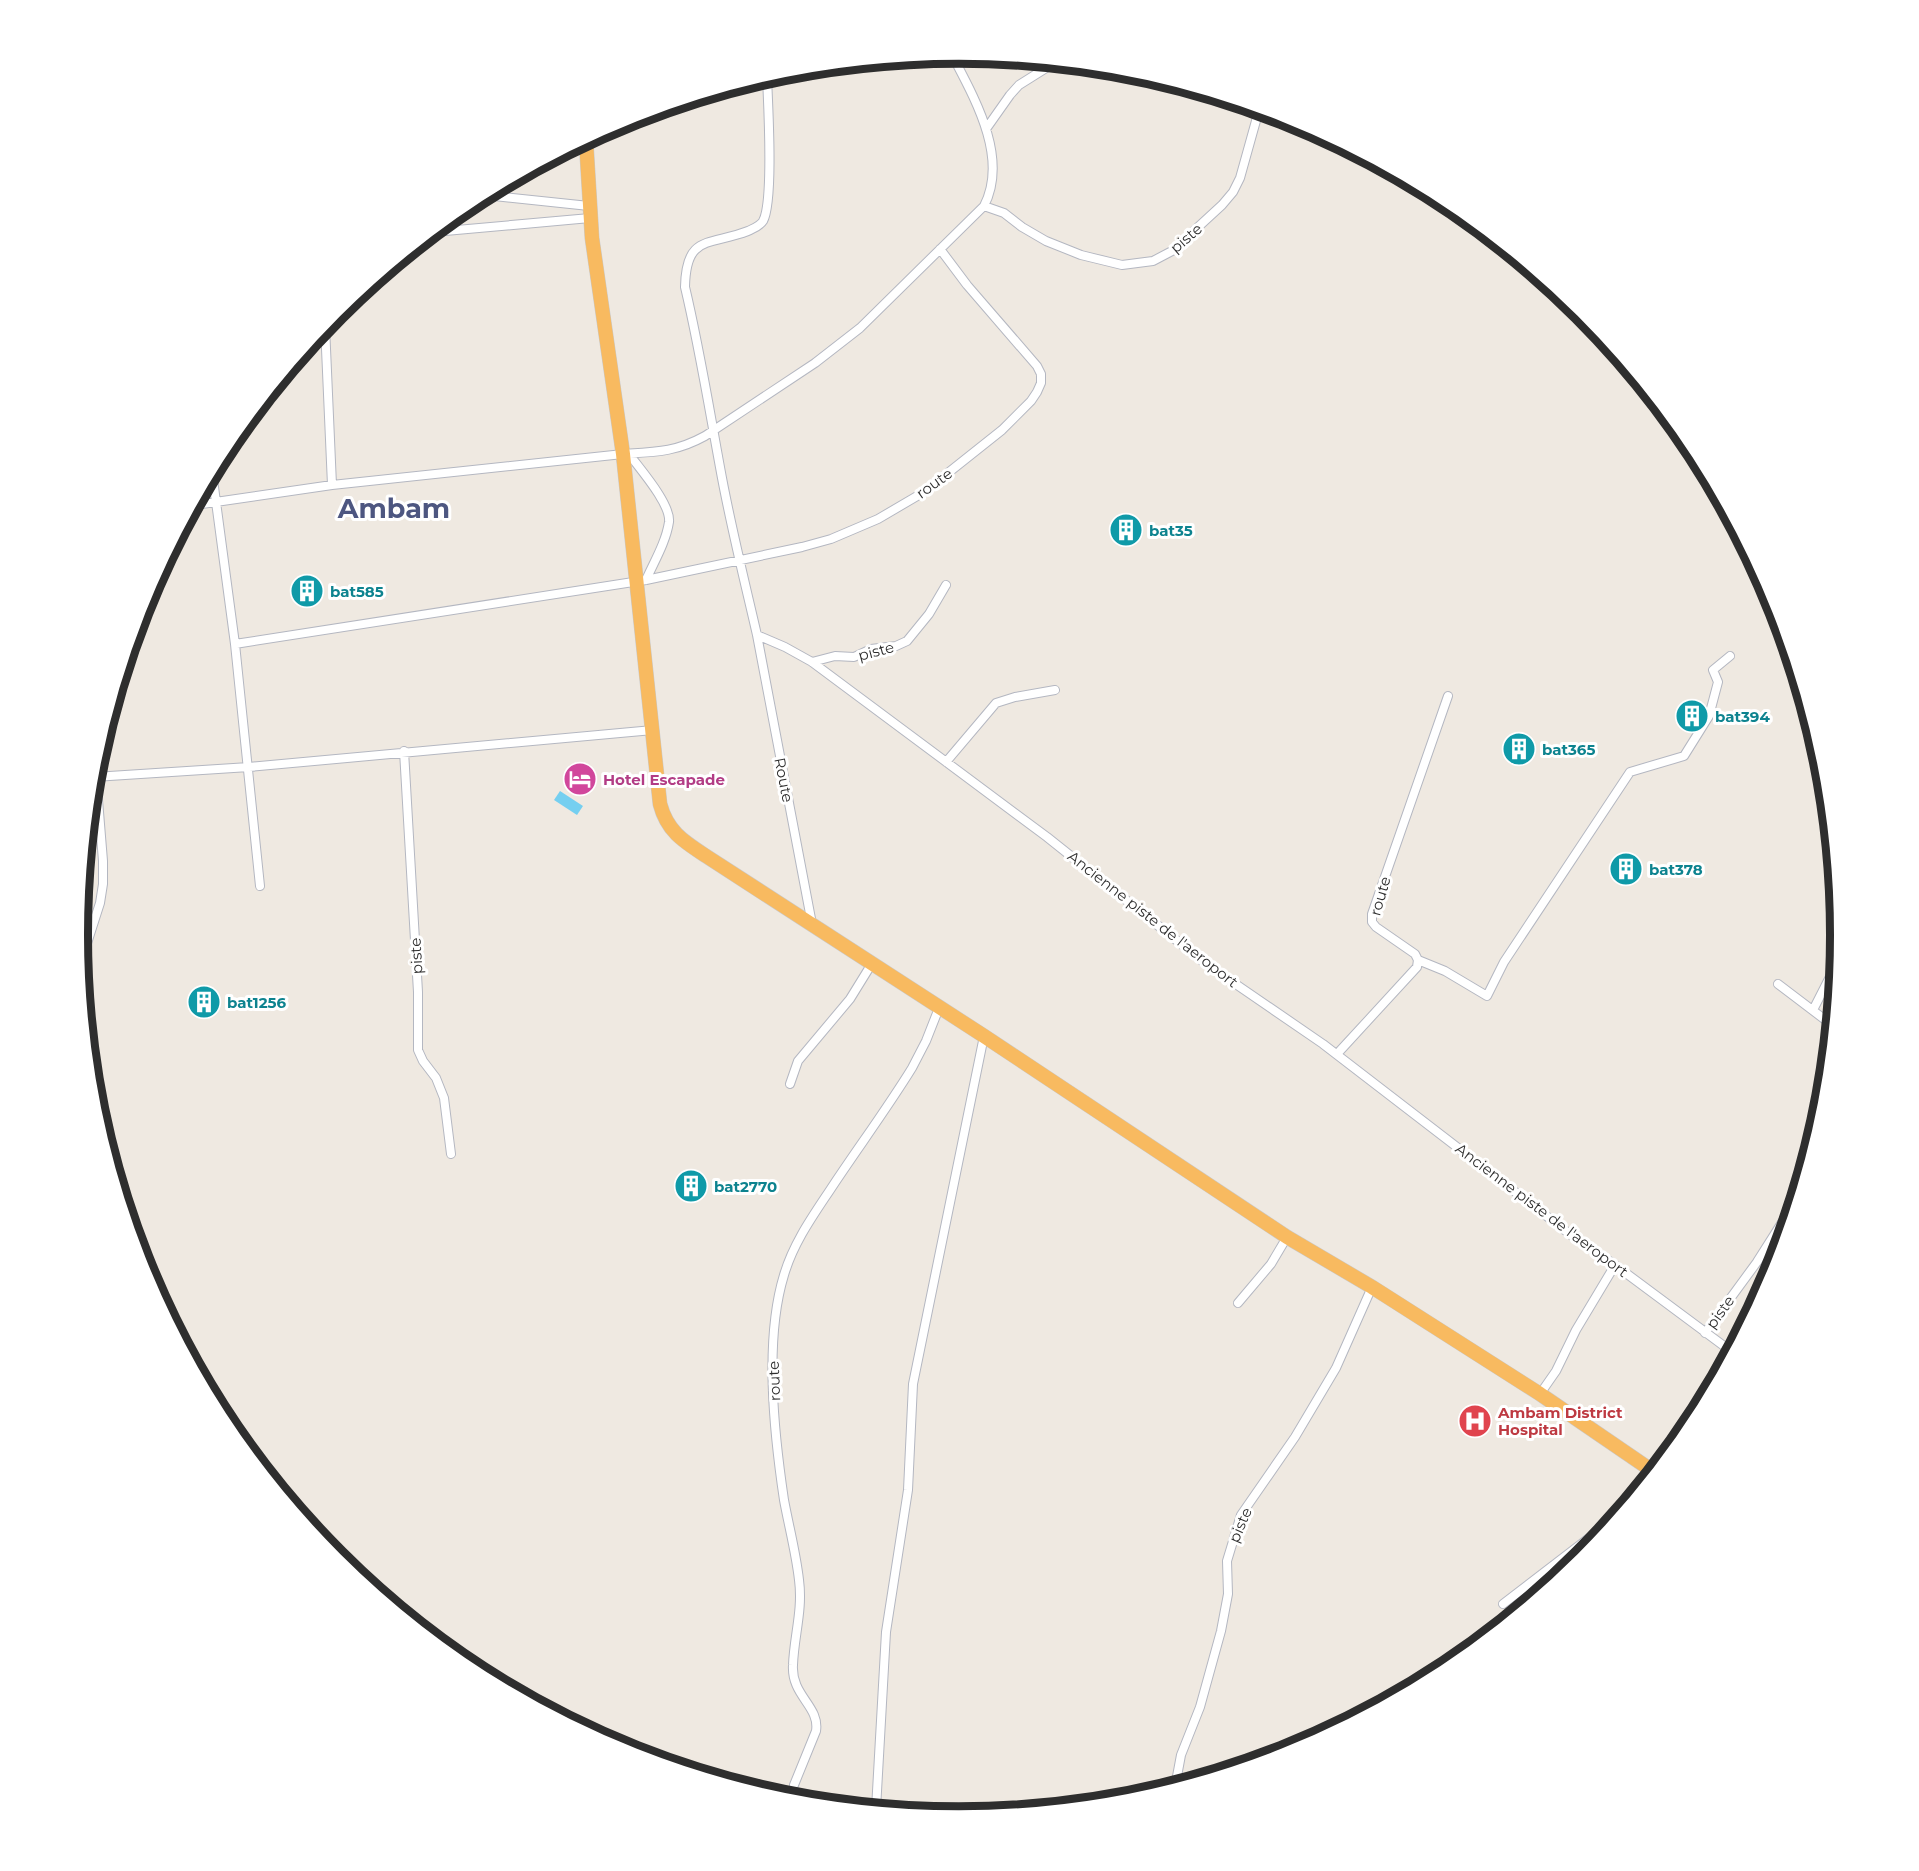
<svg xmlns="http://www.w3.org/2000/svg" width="1919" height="1871" font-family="Montserrat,sans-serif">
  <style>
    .water { fill: #75cff0 }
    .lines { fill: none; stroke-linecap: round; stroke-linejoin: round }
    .minor-casing { stroke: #b4b7c1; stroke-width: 10 }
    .trunk-casing { stroke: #c9c9c9; stroke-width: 15 }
    .minor { stroke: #fff; stroke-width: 8 }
    .trunk { stroke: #f8ba60; stroke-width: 14 }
    .labels { text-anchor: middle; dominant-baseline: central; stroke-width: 6; stroke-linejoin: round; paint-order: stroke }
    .street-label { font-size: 15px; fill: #2e2e2e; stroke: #fff }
    .culture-label { font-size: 15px; font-weight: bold; fill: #0d838f; stroke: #fff; text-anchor: start }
    .hotel-label { font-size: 15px; font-weight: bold; fill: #b23c85; stroke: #fff; text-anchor: start }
    .health-label { font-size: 15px; font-weight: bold; fill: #be3a42; stroke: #fff; text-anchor: start }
    .town-label { font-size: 27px; font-weight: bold; fill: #4d5680; stroke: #fff }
    .rim { fill: none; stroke: #2e2e2e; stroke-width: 8 }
  </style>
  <rect width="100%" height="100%" fill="#efe9e1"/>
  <path class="water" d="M560,791L583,806L577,815L554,800Z"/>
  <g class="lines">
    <g class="minor-casing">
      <path id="minor" d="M767,77C768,104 774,201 763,221C760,226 754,228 748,231C709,246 686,234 685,287C700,350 710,414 722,478C732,531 745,583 757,635L785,647L812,662L1047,837L1205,963L1323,1044L1575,1238L1615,1265L1732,1352
        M986,129L1010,95L1019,85L1054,63
        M485,195L589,206
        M984,206L1004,213L1022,227L1046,241L1081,255L1122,265L1153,261L1172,251L1222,205L1233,192L1240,178L1259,110
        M434,232L590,218
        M325,326L332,485
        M629,454C640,469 671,504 669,522C666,542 654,562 646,580
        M212,472L235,644L260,886
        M195,505L332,485L623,454C656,452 676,452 705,436L815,363L860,328L984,206C1009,158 975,99 952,55
        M757,635L812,924
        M235,644L646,580L802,547L831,539L878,519L924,492L1002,430L1031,401L1037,392L1041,383V374L1037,366L967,285L940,249
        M812,662L835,656L854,657L871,649L896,646L907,641L929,614L946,585
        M404,751L418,992V1050L423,1061L436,1078L444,1098L451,1154
        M946,762L996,703L1015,697L1055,690
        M94,777L249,767L653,730
        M1418,960L1445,971L1487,996L1504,962L1630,772L1684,756L1709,716L1718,682L1713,670L1730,656
        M81,962L100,903L103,884V861L95,763
        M1778,984L1832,1025
        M1813,1010L1838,961
        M1337,1054L1417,967L1418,960L1415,954L1376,927L1372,922V914L1448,696
        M790,1084L798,1061L850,999L871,965
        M1238,1303L1271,1264L1287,1237
        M1705,1333L1757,1262L1795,1202
        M1540,1394L1556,1371L1576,1330L1615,1265
        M1503,1604L1602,1528L1653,1471
        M794,1785L816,1731C820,1706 791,1696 793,1665C794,1636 803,1610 799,1580C796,1553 789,1527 784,1500C774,1433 764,1340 784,1275C794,1241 815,1213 834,1184C860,1145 888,1107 912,1068L926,1041L939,1008
        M1175,1787L1181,1755L1200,1707L1221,1631L1228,1594L1227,1561L1241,1515L1295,1437L1336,1368L1372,1287
        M876,1809L886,1632L908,1490L913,1384L984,1036"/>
    </g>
    <g class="trunk-casing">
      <path id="trunk" d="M586,140L592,238L623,454L660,804C667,831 683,841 706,856L984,1036L1287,1237L1372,1287L1540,1394L1654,1472"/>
    </g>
    <use href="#minor" class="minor"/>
    <use href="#trunk" class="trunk"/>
  </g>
  <defs>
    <g id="building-disc" transform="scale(1.725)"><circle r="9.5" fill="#0f9aa8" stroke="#fff"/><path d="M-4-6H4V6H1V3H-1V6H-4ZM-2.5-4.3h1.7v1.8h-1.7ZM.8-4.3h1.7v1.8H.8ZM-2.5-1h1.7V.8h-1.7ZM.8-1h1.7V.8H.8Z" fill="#fff"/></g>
    <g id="hotel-disc" transform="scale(1.725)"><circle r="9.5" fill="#d1479c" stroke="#fff"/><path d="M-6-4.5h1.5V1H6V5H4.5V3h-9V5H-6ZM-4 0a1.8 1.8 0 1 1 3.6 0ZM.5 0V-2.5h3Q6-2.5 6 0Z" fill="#fff"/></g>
    <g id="hospital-disc" transform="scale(1.725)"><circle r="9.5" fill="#e0444e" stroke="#fff"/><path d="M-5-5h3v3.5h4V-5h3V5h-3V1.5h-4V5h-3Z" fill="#fff"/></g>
  </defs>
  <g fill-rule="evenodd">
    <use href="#building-disc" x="1126" y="530"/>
    <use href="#building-disc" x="307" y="591"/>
    <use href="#building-disc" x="1692" y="716"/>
    <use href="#building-disc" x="1519" y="749"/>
    <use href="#hotel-disc" x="580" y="779"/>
    <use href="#building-disc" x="1626" y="869"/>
    <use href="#building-disc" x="204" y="1002"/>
    <use href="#building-disc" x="691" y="1186"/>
    <use href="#hospital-disc" x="1475" y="1421"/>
  </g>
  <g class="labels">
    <g class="street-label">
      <text transform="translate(1186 238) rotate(-41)">piste</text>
      <text transform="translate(934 483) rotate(-36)">route</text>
      <text transform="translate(876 651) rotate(-15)">piste</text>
      <text transform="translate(784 780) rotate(79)">Route</text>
      <text transform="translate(1380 896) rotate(-74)">route</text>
      <text transform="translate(1153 919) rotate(38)">Ancienne piste de l'aeroport</text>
      <text transform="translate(416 956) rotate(-93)">piste</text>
      <text transform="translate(1542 1210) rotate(37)">Ancienne piste de l'aeroport</text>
      <text transform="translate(1720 1312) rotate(-54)">piste</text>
      <text transform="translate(774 1381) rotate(-92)">route</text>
      <text transform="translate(1240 1525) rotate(-67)">piste</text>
    </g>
    <g class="culture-label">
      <text x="1149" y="530">bat35</text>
      <text x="330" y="591">bat585</text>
      <text x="1715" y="716">bat394</text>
      <text x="1542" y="749">bat365</text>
      <text x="1649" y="869">bat378</text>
      <text x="227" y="1002">bat1256</text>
      <text x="714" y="1186">bat2770</text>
    </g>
    <g class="hotel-label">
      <text x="603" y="779">Hotel Escapade</text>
    </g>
    <g class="health-label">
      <text x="1498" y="1412">Ambam District<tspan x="1498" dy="17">Hospital</tspan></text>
    </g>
    <g class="town-label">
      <text x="394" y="508">Ambam</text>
    </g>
  </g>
  <path d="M0 0H1919V1871H0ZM88 935a871 871 0 1 1 1742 0a871 871 0 1 1-1742 0Z" fill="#fff" fill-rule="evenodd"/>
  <path class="rim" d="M88 935a871 871 0 1 1 1742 0a871 871 0 1 1-1742 0Z"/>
</svg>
